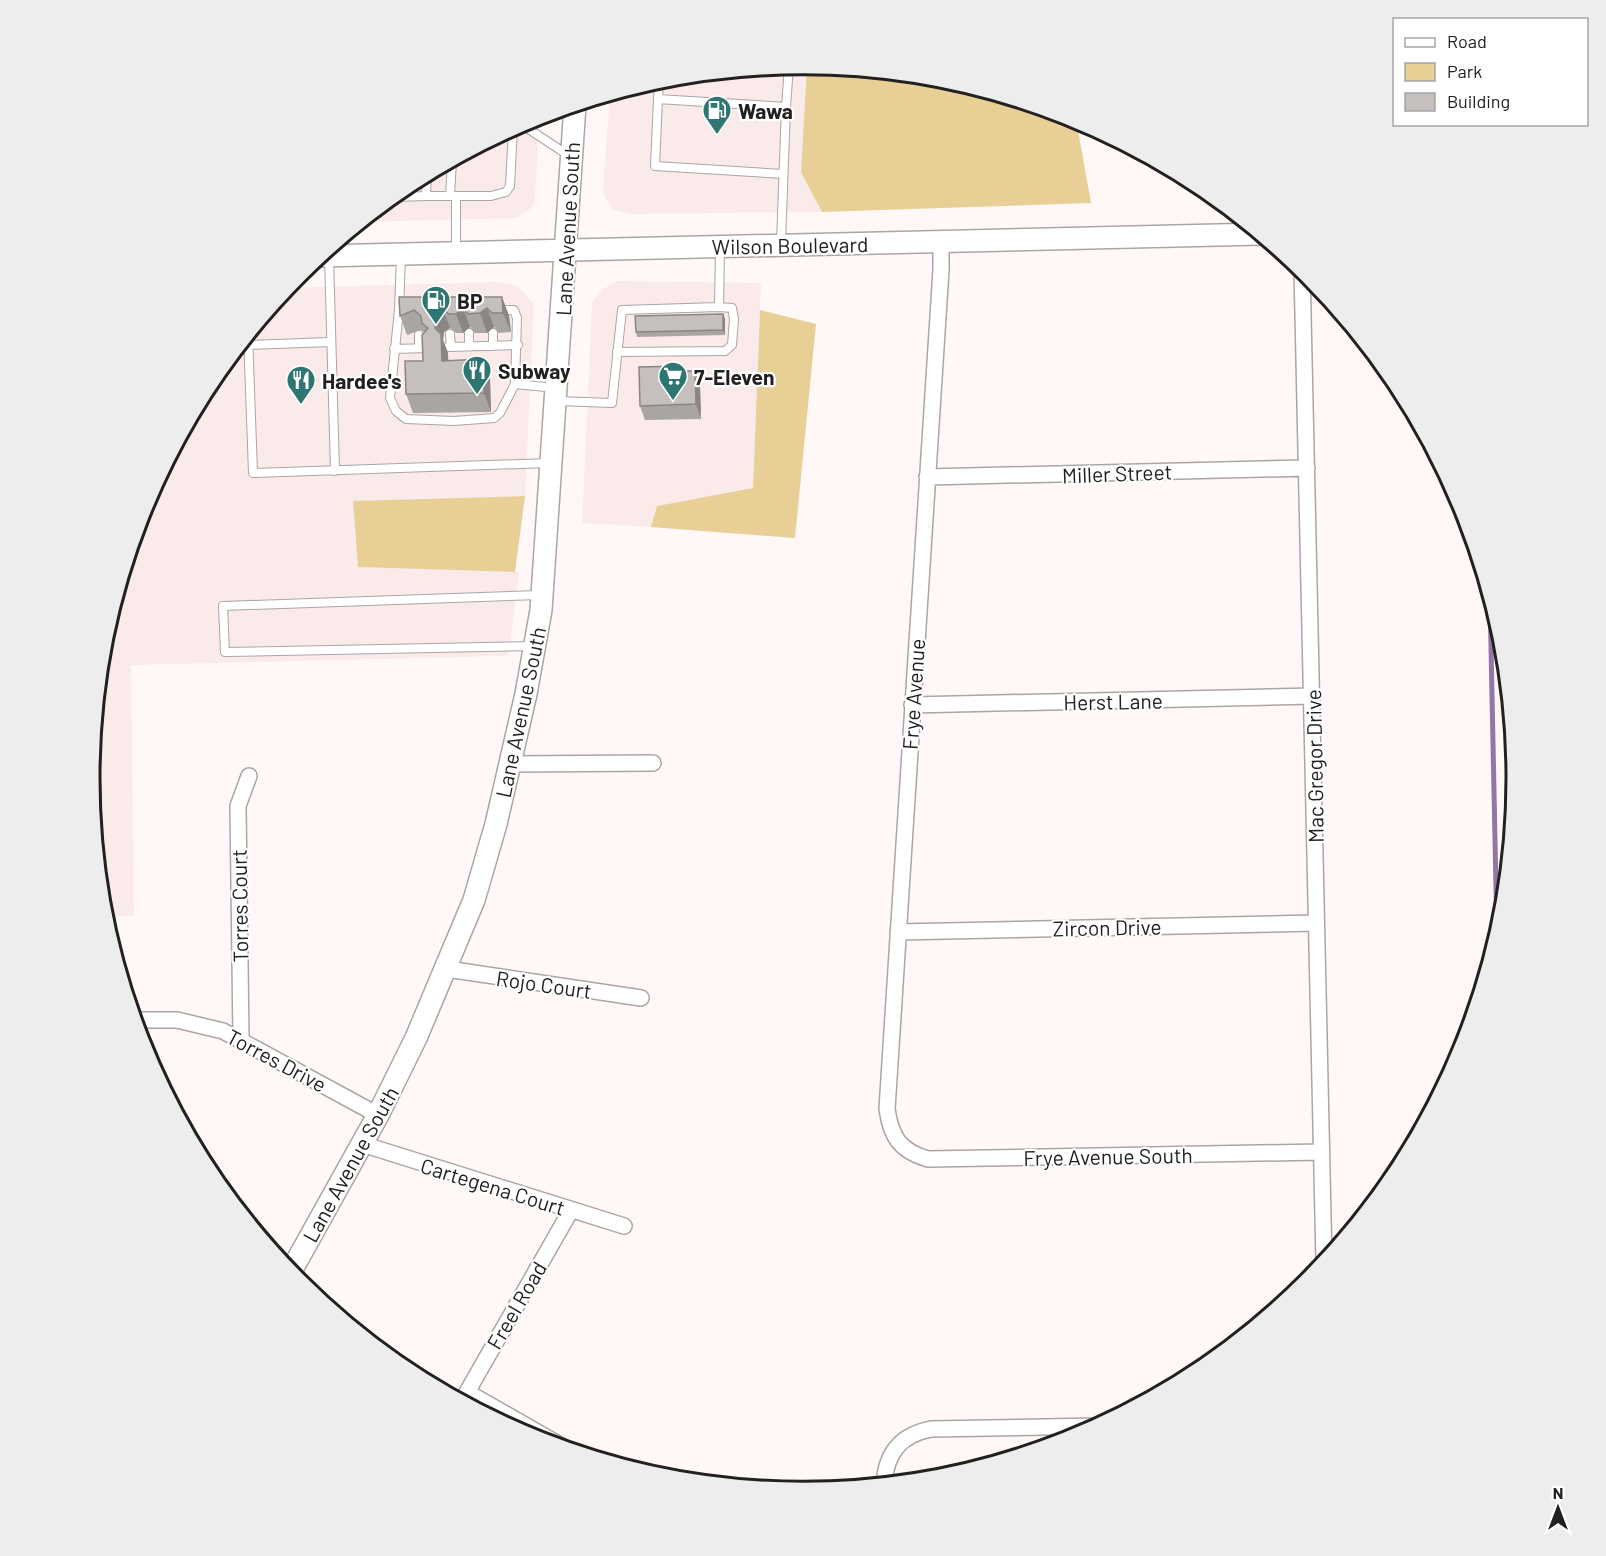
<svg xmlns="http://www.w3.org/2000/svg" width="1606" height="1556" font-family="Barlow,sans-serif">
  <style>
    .built { fill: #faeaea }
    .green { fill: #e7cf96 }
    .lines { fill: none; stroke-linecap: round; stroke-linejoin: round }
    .stream { stroke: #9475a8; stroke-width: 5 }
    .lane-casing { stroke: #aca5a5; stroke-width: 10 }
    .street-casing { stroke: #aca5a5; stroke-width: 18 }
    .secondary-casing { stroke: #aca5a5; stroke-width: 24 }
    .lane { stroke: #fff; stroke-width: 8 }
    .street { stroke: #fff; stroke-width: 15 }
    .secondary { stroke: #fff; stroke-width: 21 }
    .wall { fill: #a9a5a3 }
    .shaded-wall { fill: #8a8684 }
    .building { fill: #c5c0bd; stroke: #8a8684; stroke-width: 1.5 }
    .labels { text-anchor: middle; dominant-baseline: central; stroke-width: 4.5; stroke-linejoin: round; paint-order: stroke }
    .poi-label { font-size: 21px; font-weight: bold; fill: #232020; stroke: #fff; text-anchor: start }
    .street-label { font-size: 21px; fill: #232020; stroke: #fff }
    .rim { fill: none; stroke: #232020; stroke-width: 3 }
  </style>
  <rect width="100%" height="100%" fill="#fff8f7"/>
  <path class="built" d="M807,65L801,172L822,212L631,214L614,210L606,199L603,190L610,94L664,78Z
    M539,116L535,202L530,209L516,218L362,222L407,185Z
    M618,281L761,283L753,488L657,506L651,527L582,523L592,302L603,289Z
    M495,282L518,286L534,304L525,496L353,501L358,567L519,572L509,653L504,656L131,665L134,916L103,917L90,778L103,638L144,505L210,381L287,288Z"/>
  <path class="green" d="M807,65L943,78L1076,119L1091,203L822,212L801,172Z
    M760,310L816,324L795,538L651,527L657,506L753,488Z
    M525,496L515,572L358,567L353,501Z"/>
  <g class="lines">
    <path class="stream" d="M1490,598L1497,936"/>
    <g class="lane-casing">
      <path id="lane" d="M659,80L658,99L786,107L781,242
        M658,99L655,166L783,174
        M786,107L789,66
        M522,126L561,109
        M524,126L568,155
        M426,196H491L506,192L510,186L513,128
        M450,196L452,161
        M456,196V251
        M392,197L426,196L427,174
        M401,255L399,310H410
        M329,257L335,471
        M399,310L390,398L396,411L406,419L454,421L494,418L500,413L515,384
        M497,310H514L517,318L515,384L556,388
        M469,333V346
        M493,333V346
        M248,334L253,473L550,463
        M450,334L451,347
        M419,335V348
        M249,345L331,342
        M448,347L518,345
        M394,349L429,348
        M617,352L725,351L732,345L734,319L732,308L719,307
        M558,401L612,403L622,310L719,307L720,249
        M533,646L225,652L223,606L540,595"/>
    </g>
    <g class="street-casing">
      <path id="street" d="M941,242V270L887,1109C891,1137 900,1151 928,1159L1321,1152
        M1302,269L1324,1262
        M927,477L1307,468
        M912,705L1313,696
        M511,764L653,763
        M898,932L1316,923
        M447,969L641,998
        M134,1020H177L223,1031L378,1115
        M241,1039L238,806L249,776
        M362,1144L624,1226
        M467,1392L565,1448
        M462,1401L571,1210
        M884,1484C886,1453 900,1435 931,1429L1098,1426"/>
    </g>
    <g class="secondary-casing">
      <path id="secondary" d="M320,256L1260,234
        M290,1273L378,1115L416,1038L474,900L496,824L526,694L541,610L575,105"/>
    </g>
    <use href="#lane" class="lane"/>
    <use href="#street" class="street"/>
    <use href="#secondary" class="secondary"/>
  </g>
  <path class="wall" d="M399,297H502L509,316L511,332L499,333L494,327L487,333H475L470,327L463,333H456L450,328L444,332L443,340L448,353V360L490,379L491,412L413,413L406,394L423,361L424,332L421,330L407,335L400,316Z
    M723,314L725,319V335L637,337L636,332Z
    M685,371H695L700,385L701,419L645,420L640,406Z"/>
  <path class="shaded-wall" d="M502,297L509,316L511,332L503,313Z
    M463,308L470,327L463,333L456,314Z
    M487,308L494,327L487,333L480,313Z
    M443,309L450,328L444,332L443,340L448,353L449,380L442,361L435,328L437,313Z
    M723,314L725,319V335L723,330Z
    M483,359L490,379L491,412L484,393Z
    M695,371L700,385L701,419L696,404Z"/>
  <path class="building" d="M399,297H502L503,313H492L487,308L480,313L468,314L463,308L456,314H449L443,309L437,313L435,328L441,334L442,361L483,359L484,393L406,394L405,361H423L422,335L428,328L422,323L421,316L414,310L400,316Z
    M723,314V330L636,332L635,316Z
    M683,366V371H695L696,404L640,406L639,367Z"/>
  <defs>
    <g id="fuel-pin" transform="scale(1.5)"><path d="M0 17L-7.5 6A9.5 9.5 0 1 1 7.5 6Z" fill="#2e7672" stroke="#fff"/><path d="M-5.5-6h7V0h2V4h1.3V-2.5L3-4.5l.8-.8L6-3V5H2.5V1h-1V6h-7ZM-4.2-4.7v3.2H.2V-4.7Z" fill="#fff"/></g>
    <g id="restaurant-pin" transform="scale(1.5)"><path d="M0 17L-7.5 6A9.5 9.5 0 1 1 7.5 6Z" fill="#2e7672" stroke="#fff"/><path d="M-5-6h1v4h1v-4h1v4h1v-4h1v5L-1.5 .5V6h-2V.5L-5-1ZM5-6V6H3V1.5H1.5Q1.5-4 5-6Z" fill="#fff"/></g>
    <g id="supermarket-pin" transform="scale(1.5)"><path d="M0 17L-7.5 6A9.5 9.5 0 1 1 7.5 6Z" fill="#2e7672" stroke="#fff"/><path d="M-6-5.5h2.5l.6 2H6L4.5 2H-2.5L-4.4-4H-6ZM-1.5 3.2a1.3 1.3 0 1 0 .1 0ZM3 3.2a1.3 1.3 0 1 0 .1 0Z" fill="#fff"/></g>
  </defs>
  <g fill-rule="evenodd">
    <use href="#fuel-pin" x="717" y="110"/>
    <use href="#fuel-pin" x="436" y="300"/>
    <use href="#restaurant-pin" x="477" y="370"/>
    <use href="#supermarket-pin" x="673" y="376"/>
    <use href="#restaurant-pin" x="301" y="380"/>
  </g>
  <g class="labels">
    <g class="poi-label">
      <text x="738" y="110">Wawa</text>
      <text x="457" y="300">BP</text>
      <text x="498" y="370">Subway</text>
      <text x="694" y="376">7-Eleven</text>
      <text x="322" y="380">Hardee's</text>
    </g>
    <g class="street-label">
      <text transform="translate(567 229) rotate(-87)">Lane Avenue South</text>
      <text transform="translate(790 245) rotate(-1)">Wilson Boulevard</text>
      <text transform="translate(1117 473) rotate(-2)">Miller Street</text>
      <text transform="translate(913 694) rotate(-86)">Frye Avenue</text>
      <text transform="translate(1113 701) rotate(-1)">Herst Lane</text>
      <text transform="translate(520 712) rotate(-78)">Lane Avenue South</text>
      <text transform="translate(1314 766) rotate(-91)">Mac Gregor Drive</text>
      <text transform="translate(239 906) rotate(-91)">Torres Court</text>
      <text transform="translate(1107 927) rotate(-1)">Zircon Drive</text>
      <text transform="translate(544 984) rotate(8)">Rojo Court</text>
      <text transform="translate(277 1060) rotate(28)">Torres Drive</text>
      <text transform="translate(1108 1156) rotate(-1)">Frye Avenue South</text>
      <text transform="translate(350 1164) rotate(-61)">Lane Avenue South</text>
      <text transform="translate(493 1186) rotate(17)">Cartegena Court</text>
      <text transform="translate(516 1305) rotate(-60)">Freel Road</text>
    </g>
  </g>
  <path d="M0 0H1606V1556H0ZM100 778a703 703 0 1 1 1406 0a703 703 0 1 1-1406 0Z" fill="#ededed" fill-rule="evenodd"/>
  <path class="rim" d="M100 778a703 703 0 1 1 1406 0a703 703 0 1 1-1406 0Z"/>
  <rect x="1393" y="18" width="195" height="108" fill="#ffffff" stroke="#a7a6a6" stroke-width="1.5"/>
  <rect x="1405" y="38" width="30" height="9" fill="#ffffff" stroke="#a7a6a6" stroke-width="1.5"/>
  <text x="1447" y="48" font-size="18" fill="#232020">Road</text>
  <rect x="1405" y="63" width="30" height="18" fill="#e7cf96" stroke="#a7a6a6" stroke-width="1.5"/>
  <text x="1447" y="78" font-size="18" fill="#232020">Park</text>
  <rect x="1405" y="93" width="30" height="18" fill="#c5c0bd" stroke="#a7a6a6" stroke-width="1.5"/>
  <text x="1447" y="108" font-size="18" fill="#232020">Building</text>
  <g transform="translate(1558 1508)" stroke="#ffffff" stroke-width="4.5" paint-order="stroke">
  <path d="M0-4.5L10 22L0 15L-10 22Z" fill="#232020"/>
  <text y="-9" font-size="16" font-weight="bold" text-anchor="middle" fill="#232020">N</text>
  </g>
</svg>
